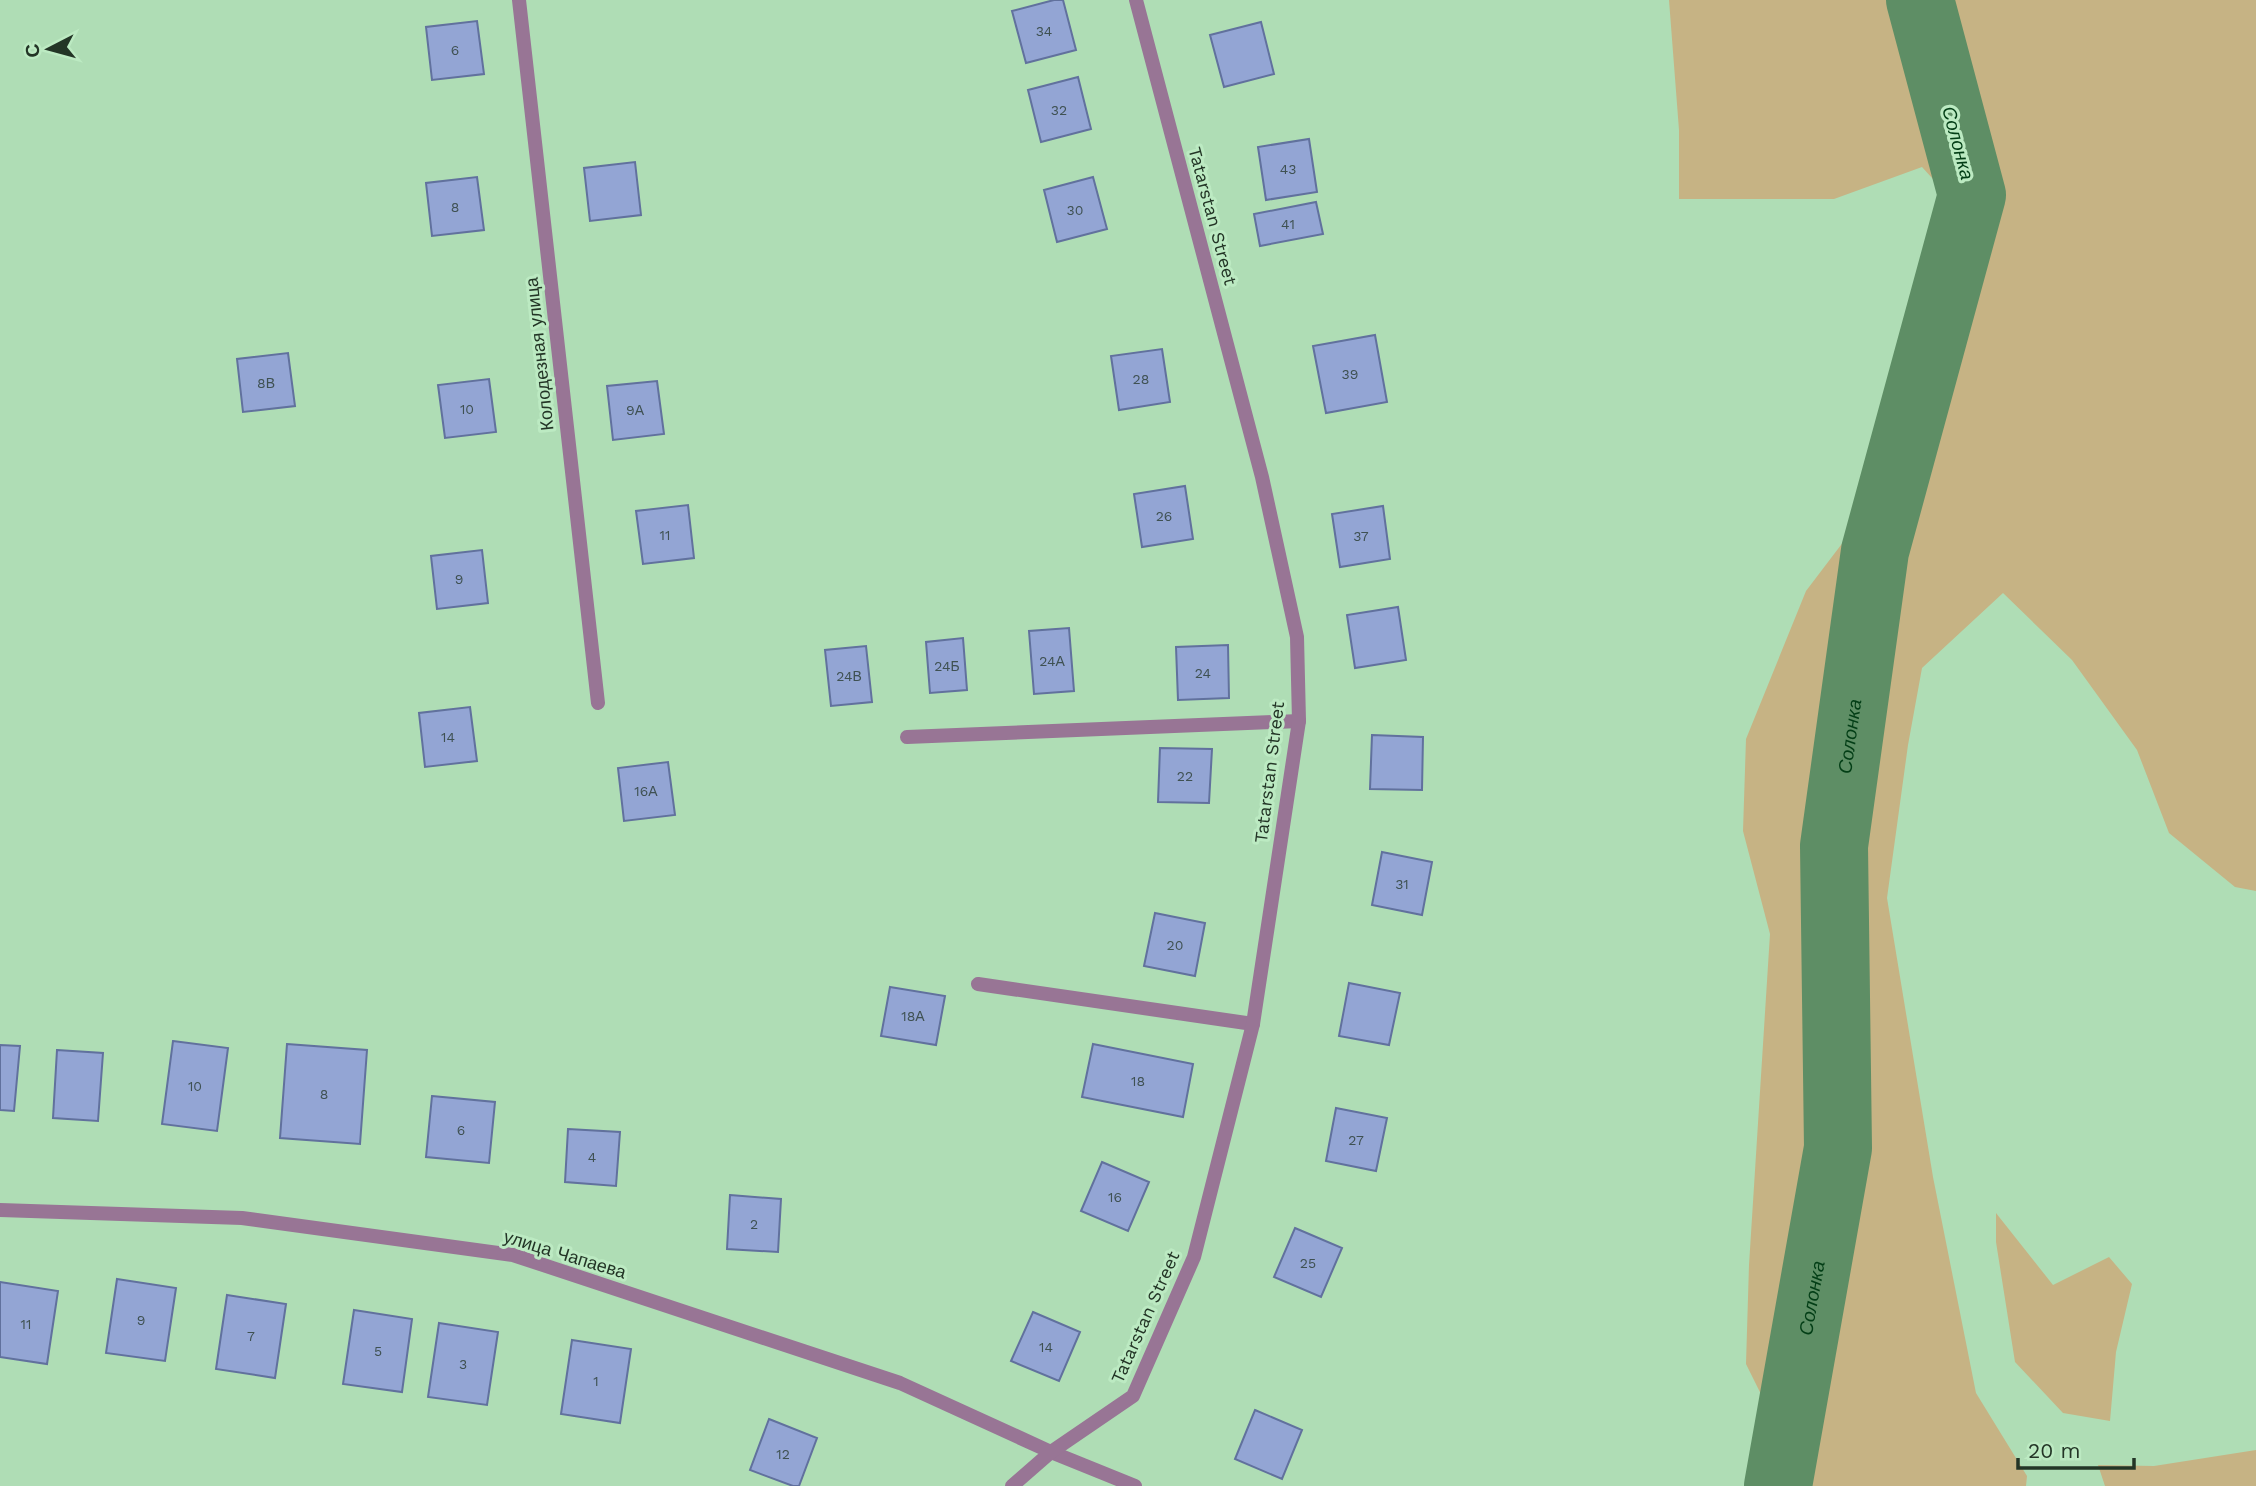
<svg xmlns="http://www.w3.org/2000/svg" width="2256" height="1486" font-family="'Work Sans',sans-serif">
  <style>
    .green { fill: #c6b384 }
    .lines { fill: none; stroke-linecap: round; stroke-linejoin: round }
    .river { stroke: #5e8e65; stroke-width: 68 }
    .building { fill: #93a5d4; stroke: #61719d; stroke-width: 2 }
    .service { stroke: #987595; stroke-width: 14 }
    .minor { stroke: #987595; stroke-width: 14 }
    .labels { text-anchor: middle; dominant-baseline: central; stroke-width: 6; stroke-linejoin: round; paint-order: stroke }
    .number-label { font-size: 14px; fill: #3f5152 }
    .street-label { font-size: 18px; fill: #233526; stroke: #bceac2 }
    .water-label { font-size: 19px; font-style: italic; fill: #033e16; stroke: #bceac2 }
  </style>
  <rect width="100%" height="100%" fill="#afddb5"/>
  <path class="green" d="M1669,0H2256V891L2235,887L2169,833L2137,750L2072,660L2003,593L1922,668L1908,745L1887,898L1933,1177L1976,1393L2027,1476L2026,1486H1804L1805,1483L1746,1364L1749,1265L1770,934L1743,831L1746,739L1806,591L1904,462L1936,357L1963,212L1922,167L1834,199H1679V130Z
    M1996,1213L2053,1285L2109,1257L2132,1284L2116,1352L2110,1421L2063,1413L2015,1362L1996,1242Z
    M2256,1450V1486H2105L2098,1465L2154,1466Z"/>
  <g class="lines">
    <path class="river" id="s1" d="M1778,1486L1838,1148L1834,846L1875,551L1972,195L1920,0"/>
  </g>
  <path class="building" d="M1054,0H1063L1076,50L1026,63L1012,11Z
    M477,21L484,74L432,80L426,27Z
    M1261,22L1274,74L1224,87L1210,35Z
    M1078,77L1091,129L1041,142L1028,90Z
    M1309,139L1317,192L1266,200L1258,147Z
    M635,162L641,215L590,221L584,168Z
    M477,177L484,230L432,236L426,183Z
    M1093,177L1107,229L1057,242L1044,190Z
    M1316,202L1323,234L1260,246L1254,214Z
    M1375,335L1387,402L1326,413L1313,346Z
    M1162,349L1170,402L1119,410L1111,356Z
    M288,353L295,406L243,412L237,359Z
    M489,379L496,432L445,438L438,385Z
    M657,381L664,434L613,440L607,386Z
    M1185,486L1193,539L1142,547L1134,494Z
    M688,505L694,558L643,564L636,511Z
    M1383,506L1390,559L1340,567L1332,514Z
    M482,550L488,603L437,609L431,556Z
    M1398,607L1406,660L1355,668L1347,615Z
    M1069,628L1074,691L1034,694L1029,631Z
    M963,638L967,690L930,693L926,642Z
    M1228,645L1229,698L1178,700L1176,647Z
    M866,646L872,702L831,706L825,650Z
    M470,707L477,761L425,767L419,713Z
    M1372,735L1423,737L1422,790L1370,789Z
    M1160,748L1212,749L1209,803L1158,802Z
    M668,762L675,815L624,821L618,768Z
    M1382,852L1432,862L1422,915L1372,905Z
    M1155,913L1205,923L1195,976L1144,966Z
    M1349,983L1400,993L1389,1045L1339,1036Z
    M890,987L945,996L936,1045L881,1036Z
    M173,1041L228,1048L217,1131L162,1124Z
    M287,1044L367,1050L360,1144L280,1138Z
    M1093,1044L1193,1064L1183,1117L1082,1097Z
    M0,1045L20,1046L14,1111L0,1110Z
    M57,1050L103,1053L98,1121L53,1118Z
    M432,1096L495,1102L489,1163L426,1157Z
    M1336,1108L1387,1118L1376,1171L1326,1161Z
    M568,1129L620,1132L616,1186L565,1182Z
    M1102,1162L1149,1182L1128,1231L1081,1211Z
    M730,1195L781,1199L778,1252L727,1249Z
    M1295,1228L1342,1248L1321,1297L1274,1277Z
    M117,1279L176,1288L165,1361L106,1353Z
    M0,1282L58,1291L47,1364L0,1357Z
    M227,1295L286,1304L275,1378L216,1369Z
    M354,1310L412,1319L402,1392L343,1384Z
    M1033,1312L1080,1332L1059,1381L1011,1361Z
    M439,1323L498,1332L487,1405L428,1397Z
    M572,1340L631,1349L620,1423L561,1414Z
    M1255,1410L1302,1430L1282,1479L1235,1459Z
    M769,1419L817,1438L799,1486H793L750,1470Z"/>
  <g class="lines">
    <path class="service" d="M907,737L1299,721
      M978,984L1253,1024
      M1051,1452L1135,1486"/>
    <path class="minor" d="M519,0L598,703
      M0,1210L242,1218L513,1255L900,1383L1051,1452
      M1012,1486L1051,1452L1133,1396L1194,1257L1253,1024L1299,721L1297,637L1262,477L1136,0"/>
  </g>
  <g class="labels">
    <g class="number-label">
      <text x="1044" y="31">34</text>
      <text x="455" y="50">6</text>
      <text x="1059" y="110">32</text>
      <text x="1288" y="169">43</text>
      <text x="455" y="207">8</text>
      <text x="1075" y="210">30</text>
      <text x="1288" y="224">41</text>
      <text x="1350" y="374">39</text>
      <text x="1141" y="379">28</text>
      <text x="266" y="383">8В</text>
      <text x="467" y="409">10</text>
      <text x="635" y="410">9А</text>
      <text x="1164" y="516">26</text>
      <text x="665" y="535">11</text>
      <text x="1361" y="536">37</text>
      <text x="459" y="579">9</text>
      <text x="1052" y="661">24А</text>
      <text x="947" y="666">24Б</text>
      <text x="1203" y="673">24</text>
      <text x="849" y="676">24В</text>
      <text x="448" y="737">14</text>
      <text x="1185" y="776">22</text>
      <text x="646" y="791">16А</text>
      <text x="1402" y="884">31</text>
      <text x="1175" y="945">20</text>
      <text x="913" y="1016">18А</text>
      <text x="1138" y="1081">18</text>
      <text x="195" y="1086">10</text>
      <text x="324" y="1094">8</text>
      <text x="461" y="1130">6</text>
      <text x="1356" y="1140">27</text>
      <text x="592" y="1157">4</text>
      <text x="1115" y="1197">16</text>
      <text x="754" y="1224">2</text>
      <text x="1308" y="1263">25</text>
      <text x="141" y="1320">9</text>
      <text x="26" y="1324">11</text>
      <text x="251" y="1336">7</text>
      <text x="1046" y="1347">14</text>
      <text x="378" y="1351">5</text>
      <text x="463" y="1364">3</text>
      <text x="596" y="1381">1</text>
      <text x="783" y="1454">12</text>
    </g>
    <g class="street-label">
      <text transform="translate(1213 216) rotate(75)">Tatarstan Street</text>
      <text transform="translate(539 354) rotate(-96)">Колодезная улица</text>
      <text transform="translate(1269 772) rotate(-83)">Tatarstan Street</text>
      <text transform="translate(565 1254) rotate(17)">улица Чапаева</text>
      <text transform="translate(1145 1317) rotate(-66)">Tatarstan Street</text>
    </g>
    <g class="water-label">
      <text transform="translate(1958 143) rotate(75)">Солонка</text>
      <text stroke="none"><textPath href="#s1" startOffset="756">Солонка</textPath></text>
      <text stroke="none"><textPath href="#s1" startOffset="191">Солонка</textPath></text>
    </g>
  </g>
  <g transform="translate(49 49) rotate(264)" stroke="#bceac2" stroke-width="5" paint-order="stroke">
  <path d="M0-5L12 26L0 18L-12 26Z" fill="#233526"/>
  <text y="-10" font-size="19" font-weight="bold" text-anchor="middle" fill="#233526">С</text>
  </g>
  <path d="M2018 1458v10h116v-10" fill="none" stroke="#233526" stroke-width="3.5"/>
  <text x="2028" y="1458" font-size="21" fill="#233526" stroke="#bceac2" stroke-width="5" paint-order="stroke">20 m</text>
</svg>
